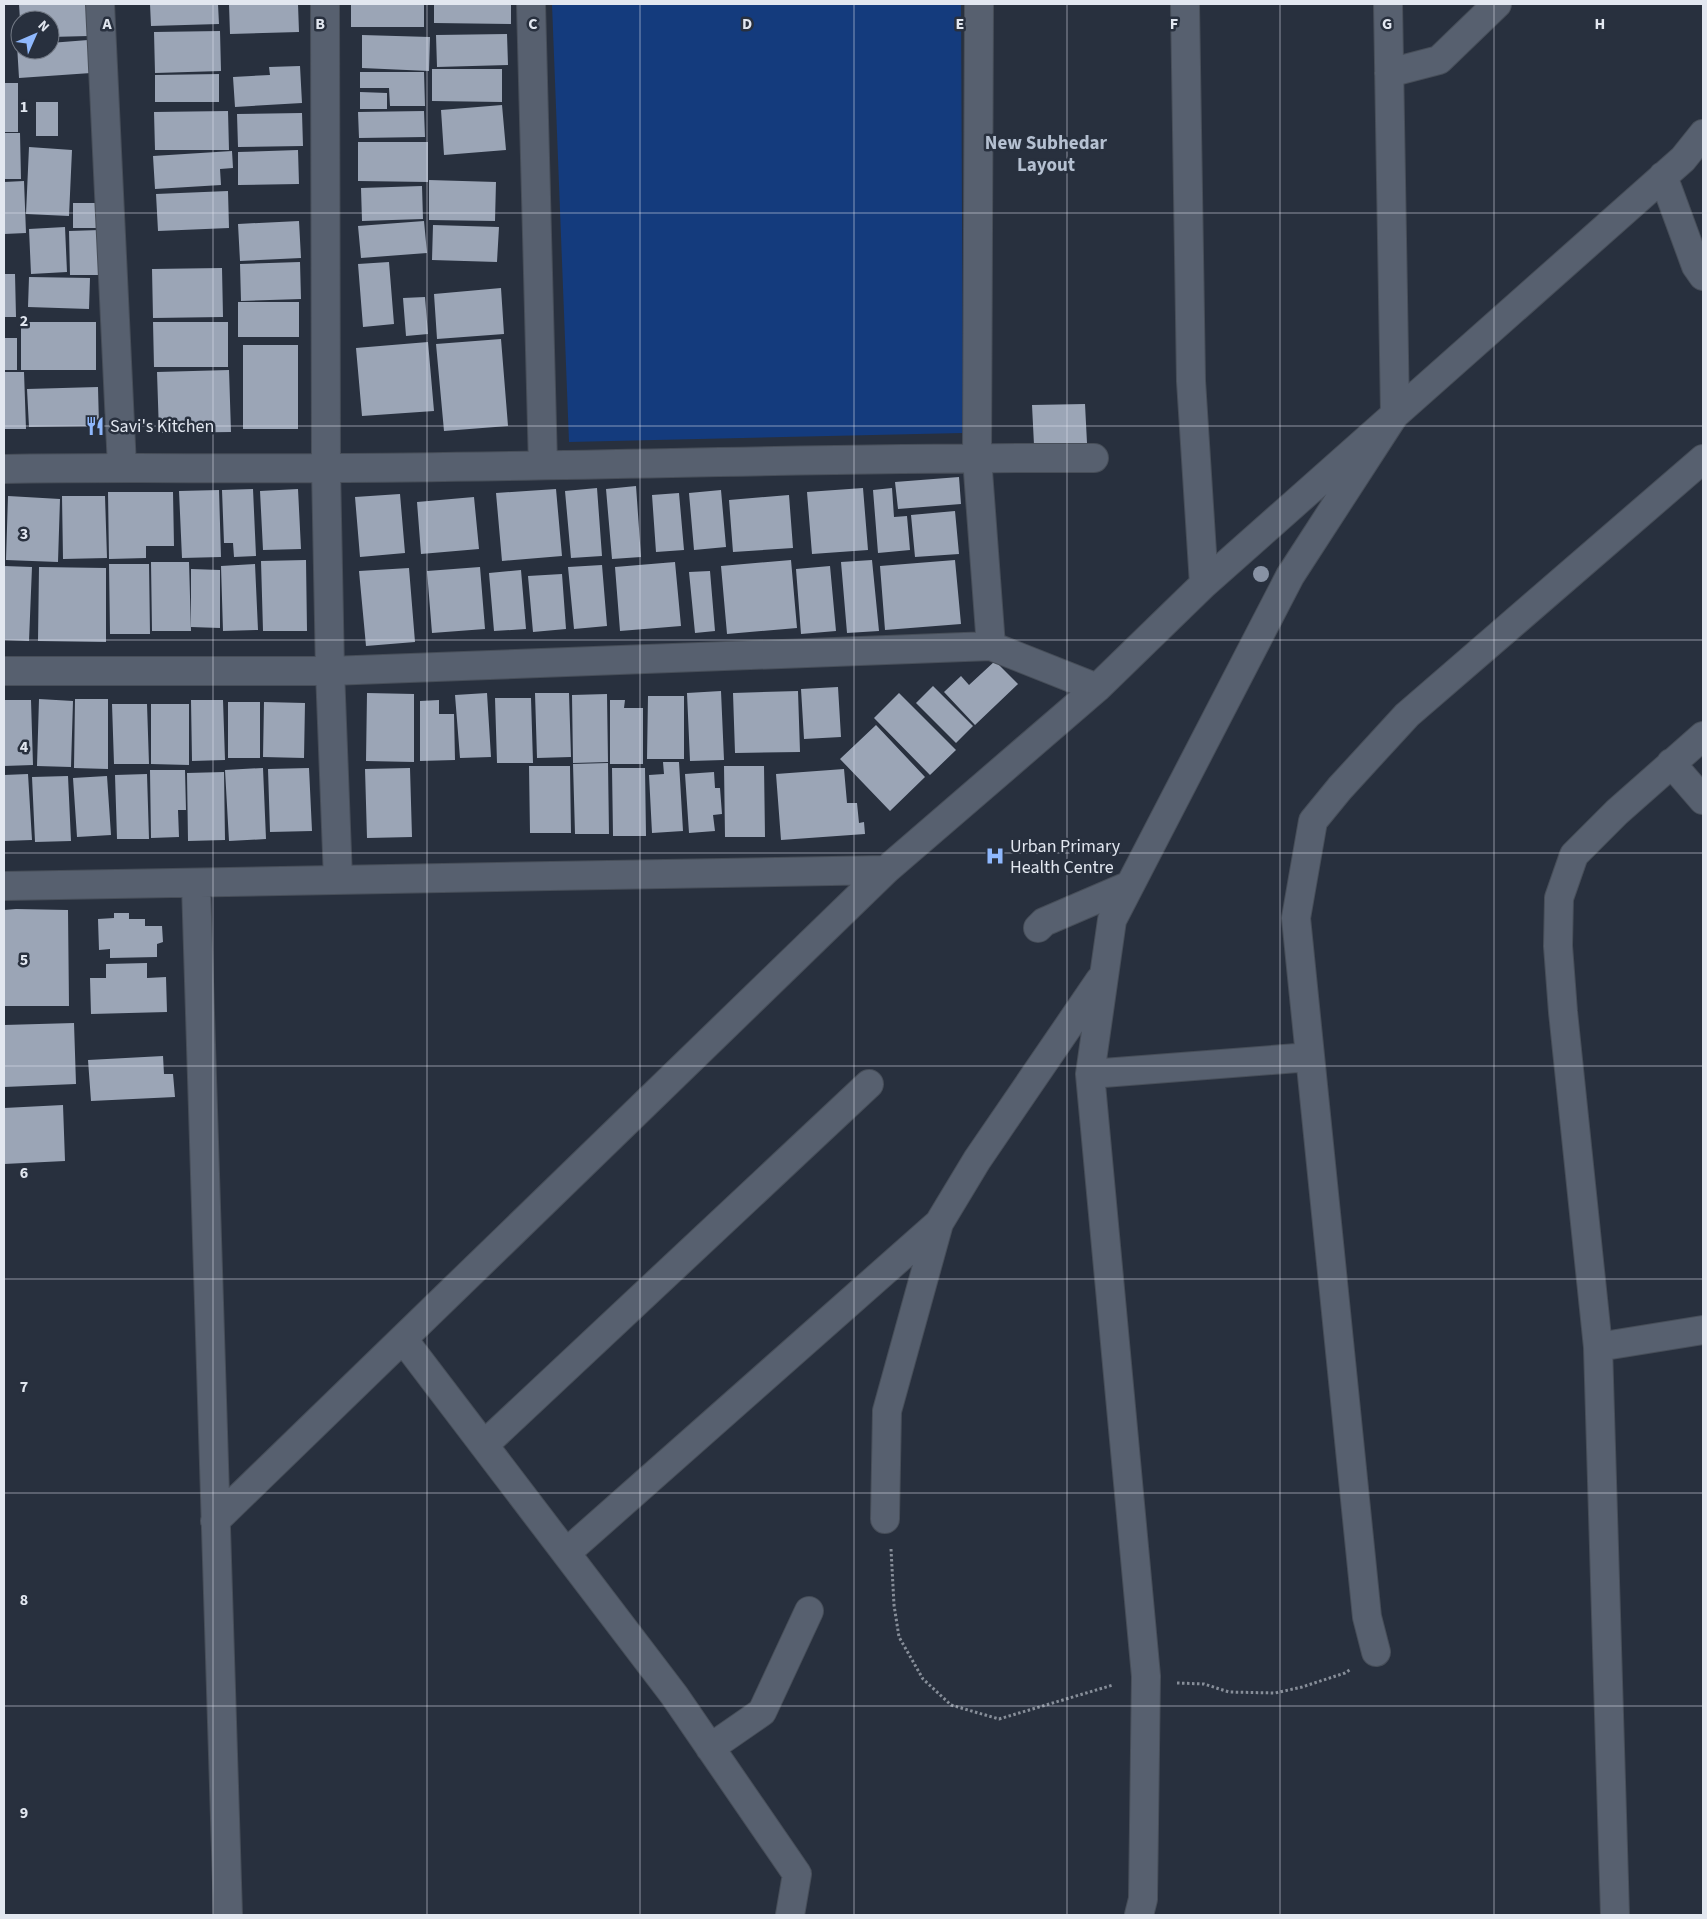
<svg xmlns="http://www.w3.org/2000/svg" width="1707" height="1919" font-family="'Source Sans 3',sans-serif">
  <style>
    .green { fill: #143b7d }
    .building { fill: #9ba5b6 }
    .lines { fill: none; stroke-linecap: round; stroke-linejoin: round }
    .minor-casing { stroke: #474e59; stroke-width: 30 }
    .path { stroke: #878e99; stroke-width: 3; stroke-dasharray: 2.5 2.5; stroke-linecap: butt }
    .minor { stroke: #57606f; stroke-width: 28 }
    .tree { fill: #8892a4 }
    .grid { fill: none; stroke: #e2e7f0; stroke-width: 1; stroke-opacity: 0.55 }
    .labels { text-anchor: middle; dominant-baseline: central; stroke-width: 5; stroke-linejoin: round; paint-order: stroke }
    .poi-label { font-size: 18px; fill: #e2e7f0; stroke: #28303e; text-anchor: start }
    .neighbourhood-label { font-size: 19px; font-weight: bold; fill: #b5c0d1; stroke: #28303e }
    .grid-label { font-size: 16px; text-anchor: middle; font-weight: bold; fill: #e2e7f0; stroke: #28303e; stroke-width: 5; stroke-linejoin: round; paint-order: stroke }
  </style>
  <rect width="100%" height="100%" fill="#28303e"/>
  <path class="green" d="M552,4H961L963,433L569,442Z"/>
  <path class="building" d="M19,4H88L89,36L50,37V20H20Z
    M150,4H218L219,24L151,26Z
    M229,4H298L299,32L230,34Z
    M351,4H424V27H351Z
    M434,4H511V24L434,23Z
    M220,31L221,71L155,73L154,32Z
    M507,34L508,65L437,67L436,35Z
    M362,35L430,37L429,71L362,68Z
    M88,40L91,73L19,78L17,45H20V50H50V43Z
    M300,66L302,103L235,107L233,77L270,75L269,67Z
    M432,69H502V102L432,101Z
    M360,72H424L425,106H390L389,88H360Z
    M219,74V102H155V75Z
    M4,83H18V132H4Z
    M360,92L387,93V109H360Z
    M36,102H58V136H36Z
    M502,105L506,150L444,155L441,110Z
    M228,111L229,150H155L154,112Z
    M424,111L425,137L359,138L358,112Z
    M302,113L303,146L238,147L237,114Z
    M4,133H20L21,179H4Z
    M358,142H428V182L358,181Z
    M29,147L72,150L69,216L26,214Z
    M298,150L299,184L238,185V152Z
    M232,151L233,168L220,169L221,185L155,189L153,156Z
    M429,180L496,182L495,221L429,220Z
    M24,181L26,233L4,234V182Z
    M422,186L423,219L362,221L361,188Z
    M228,191L229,228L158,231L156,194Z
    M73,203H100V228H73Z
    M299,221L301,258L240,261L238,224Z
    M424,221L427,253L361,258L358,226Z
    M433,225L499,227L497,262L432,260Z
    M65,227L67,272L31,274L29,229Z
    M100,230L101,275H70L69,231Z
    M300,262L301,299L241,301L240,264Z
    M389,262L394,324L363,327L358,264Z
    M222,268L223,317L153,318L152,269Z
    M4,274H15L16,317H4Z
    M29,277L90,278L89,309L28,307Z
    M501,288L504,334L437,339L434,294Z
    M425,297L428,334L406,336L403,298Z
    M238,302H299V337H238Z
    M21,322H96V370H21Z
    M153,322H228V367H154Z
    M4,338H17V370H4Z
    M501,339L508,426L444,431L436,344Z
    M428,342L434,411L362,416L356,348Z
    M243,345H298V429H243Z
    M229,370L231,432L159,433L157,372Z
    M4,372H24L26,429H4Z
    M98,387L99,426L29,427L27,389Z
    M1085,404L1087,443L1034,445L1032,405Z
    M959,477L961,504L898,509L895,482Z
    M636,486L641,557L612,559L606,489Z
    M597,488L602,556L571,558L565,491Z
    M863,488L868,550L812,554L807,492Z
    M892,488L894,517L907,516L910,550L878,553L873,490Z
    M253,489L256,556L234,557L233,543H224L222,490Z
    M298,489L301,549L263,550L260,491Z
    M556,489L562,556L502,561L496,493Z
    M219,490L221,557L182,558L179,491Z
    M721,490L726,547L694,550L689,493Z
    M108,492H173L174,546H146V558L109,559Z
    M679,493L684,550L656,552L652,495Z
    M400,494L405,553L360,557L355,497Z
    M789,495L793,548L733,552L729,500Z
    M8,496L60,499L58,562L6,560Z
    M62,496H105L107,558L63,559Z
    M474,497L479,549L421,554L417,502Z
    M955,511L959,554L915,557L911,515Z
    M306,560L307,631H263L261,561Z
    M791,560L797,628L727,634L721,566Z
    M872,560L879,631L847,633L841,562Z
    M955,560L961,624L885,630L880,566Z
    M151,562H189L191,631H152Z
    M675,562L681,626L620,631L615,567Z
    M109,564H149L150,634H110Z
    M255,564L258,630L223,631L221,566Z
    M602,565L607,626L574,629L568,567Z
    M4,566L32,567L29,641L4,640Z
    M830,566L836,631L801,634L796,569Z
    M39,567L106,568V642L38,641Z
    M480,567L485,629L432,633L427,571Z
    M409,568L415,642L366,646L359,571Z
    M191,569L220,570V628L191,627Z
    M521,570L526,629L494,631L489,573Z
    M710,571L715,631L695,633L689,572Z
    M562,574L566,629L533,632L528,576Z
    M995,661L1018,684L975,725L944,692L961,676L969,685Z
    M933,686L973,726L956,743L916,703Z
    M838,687L841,737L804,739L801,689Z
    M721,691L724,760L690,761L687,693Z
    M798,691L800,752L735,753L733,693Z
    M367,693L414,694V762L366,761Z
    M487,693L491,757L460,758L455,695Z
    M535,693H569L571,757L537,758Z
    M899,693L956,750L930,775L874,718Z
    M607,694L608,762L573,763L572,695Z
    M648,696H684V759H647Z
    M495,698H531L533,763H497Z
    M39,699L73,701L71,767L37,766Z
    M75,699H108V769L74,768Z
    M4,700H31L33,765L4,766Z
    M191,700H223L225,760L192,761Z
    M439,700V714H454L455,760L420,761V701Z
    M610,700H625L624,708H643V764H610Z
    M228,702H260V758H228Z
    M264,702L305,703L304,758L263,757Z
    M112,704H147L149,764H114Z
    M151,704H189V765L151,764Z
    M876,725L925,777L890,811L840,759Z
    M663,762H679L683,831L652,833L649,775L664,774Z
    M608,763L609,834H575L573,764Z
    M529,766H570L571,833H530Z
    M724,766H764L765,837H725Z
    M263,768L266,839L229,841L225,770Z
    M309,768L312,831L270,832L268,769Z
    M410,768L412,837L367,838L365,769Z
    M612,768H645L646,836H613Z
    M844,769L847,803H857L859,823L864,822L865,834L781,840L776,774Z
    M150,770H185L186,810H178L179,837L151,838Z
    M224,772L225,840L188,841L187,773Z
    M714,772L715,788H720L722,814L713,815L715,831L689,833L685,774Z
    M28,774L32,840L4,841V775Z
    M147,774L149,839H117L115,775Z
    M68,776L71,841L35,842L32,777Z
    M107,776L111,835L77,837L73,778Z
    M16,909L68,910L69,1006H4V910Z
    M114,913H129V919H145V926H162L163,942L157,944V957L110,958V949L99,950L98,919L114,918Z
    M147,963V978L166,977L167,1012L91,1014L90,978H106V964Z
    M74,1023L76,1084L4,1087V1025Z
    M163,1056L164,1074H173L175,1097L91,1101L88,1060Z
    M63,1105L65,1161L4,1164V1108Z"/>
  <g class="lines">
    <g class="minor-casing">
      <path id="minor" d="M100,4L122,467
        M325,4L326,468L330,671L338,879
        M531,4L543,465
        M979,4L977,458L991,646L1097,688
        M1185,4L1191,381L1204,584
        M1389,73L1439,60L1497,4
        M1663,176L1696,266L1703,276
        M4,469C112,467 219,469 327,468C583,467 838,457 1094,458
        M4,671H330L991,646
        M1671,763L1703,800
        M196,884L228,1915
        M4,886L886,870
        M1038,928L1044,922L1130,885
        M1090,1074L1310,1057
        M403,1339L674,1695L797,1874L790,1915
        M1598,1347L1703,1330
        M484,1445L869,1084
        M885,1519L887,1411L939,1223L977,1160L1100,980
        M215,1521L886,870L1097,688L1204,584L1683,159L1703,134
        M566,1553L939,1223
        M1376,1652L1367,1617L1296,918L1313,821L1340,788L1407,715L1703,459
        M710,1748L762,1712L809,1611
        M1139,1915L1143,1899L1146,1676L1090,1074L1112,920L1290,576L1395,414L1388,4
        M1615,1915L1598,1347L1563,1012L1558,946L1559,898L1574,855L1617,812L1703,736"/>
    </g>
    <path class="path" d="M891,1549L894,1605L899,1637L923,1679L951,1705L999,1719L1113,1685
      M1177,1683L1204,1684L1229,1692L1275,1693L1302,1687L1345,1673L1351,1669"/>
    <use href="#minor" class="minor"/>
  </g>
  <circle class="tree" cx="1261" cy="574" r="8"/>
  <path class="grid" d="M213,4V1915M427,4V1915M640,4V1915M854,4V1915M1067,4V1915M1280,4V1915M1494,4V1915M4,213H1703M4,426H1703M4,640H1703M4,853H1703M4,1066H1703M4,1279H1703M4,1493H1703M4,1706H1703"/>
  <defs>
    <g id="restaurant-bare" transform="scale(1.5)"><path d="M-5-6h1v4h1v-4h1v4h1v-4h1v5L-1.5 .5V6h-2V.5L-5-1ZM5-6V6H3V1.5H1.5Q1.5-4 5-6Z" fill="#8fb8fd" stroke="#28303e" stroke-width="2.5" paint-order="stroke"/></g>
    <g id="hospital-bare" transform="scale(1.5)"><path d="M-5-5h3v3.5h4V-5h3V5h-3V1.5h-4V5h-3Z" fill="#8fb8fd" stroke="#28303e" stroke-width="2.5" paint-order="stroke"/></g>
  </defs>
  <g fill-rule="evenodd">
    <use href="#restaurant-bare" x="95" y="426"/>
    <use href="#hospital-bare" x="995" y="856"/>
  </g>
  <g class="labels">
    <g class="poi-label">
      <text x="110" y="426">Savi's Kitchen</text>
      <text x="1010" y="846">Urban Primary<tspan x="1010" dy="21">Health Centre</tspan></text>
    </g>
    <g class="neighbourhood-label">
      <text x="1046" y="143">New Subhedar<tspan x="1046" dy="22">Layout</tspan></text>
    </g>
  </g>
  <g class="grid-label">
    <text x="107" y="29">A</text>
    <text x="320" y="29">B</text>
    <text x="533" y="29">C</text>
    <text x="747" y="29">D</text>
    <text x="960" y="29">E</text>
    <text x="1174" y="29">F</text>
    <text x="1387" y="29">G</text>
    <text x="1600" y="29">H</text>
    <text x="24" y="112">1</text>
    <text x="24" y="326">2</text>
    <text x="24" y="539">3</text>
    <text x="24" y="752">4</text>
    <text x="24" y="965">5</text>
    <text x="24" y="1178">6</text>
    <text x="24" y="1392">7</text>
    <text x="24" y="1605">8</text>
    <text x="24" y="1818">9</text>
  </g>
  <rect width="1707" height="1919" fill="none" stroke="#e2e7f0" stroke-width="10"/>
  <g transform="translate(35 35) rotate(45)"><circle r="24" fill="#28303e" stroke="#727985"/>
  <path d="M0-4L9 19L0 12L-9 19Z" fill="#8fb8fd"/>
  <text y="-8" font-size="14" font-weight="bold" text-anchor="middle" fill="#e2e7f0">N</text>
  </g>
</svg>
